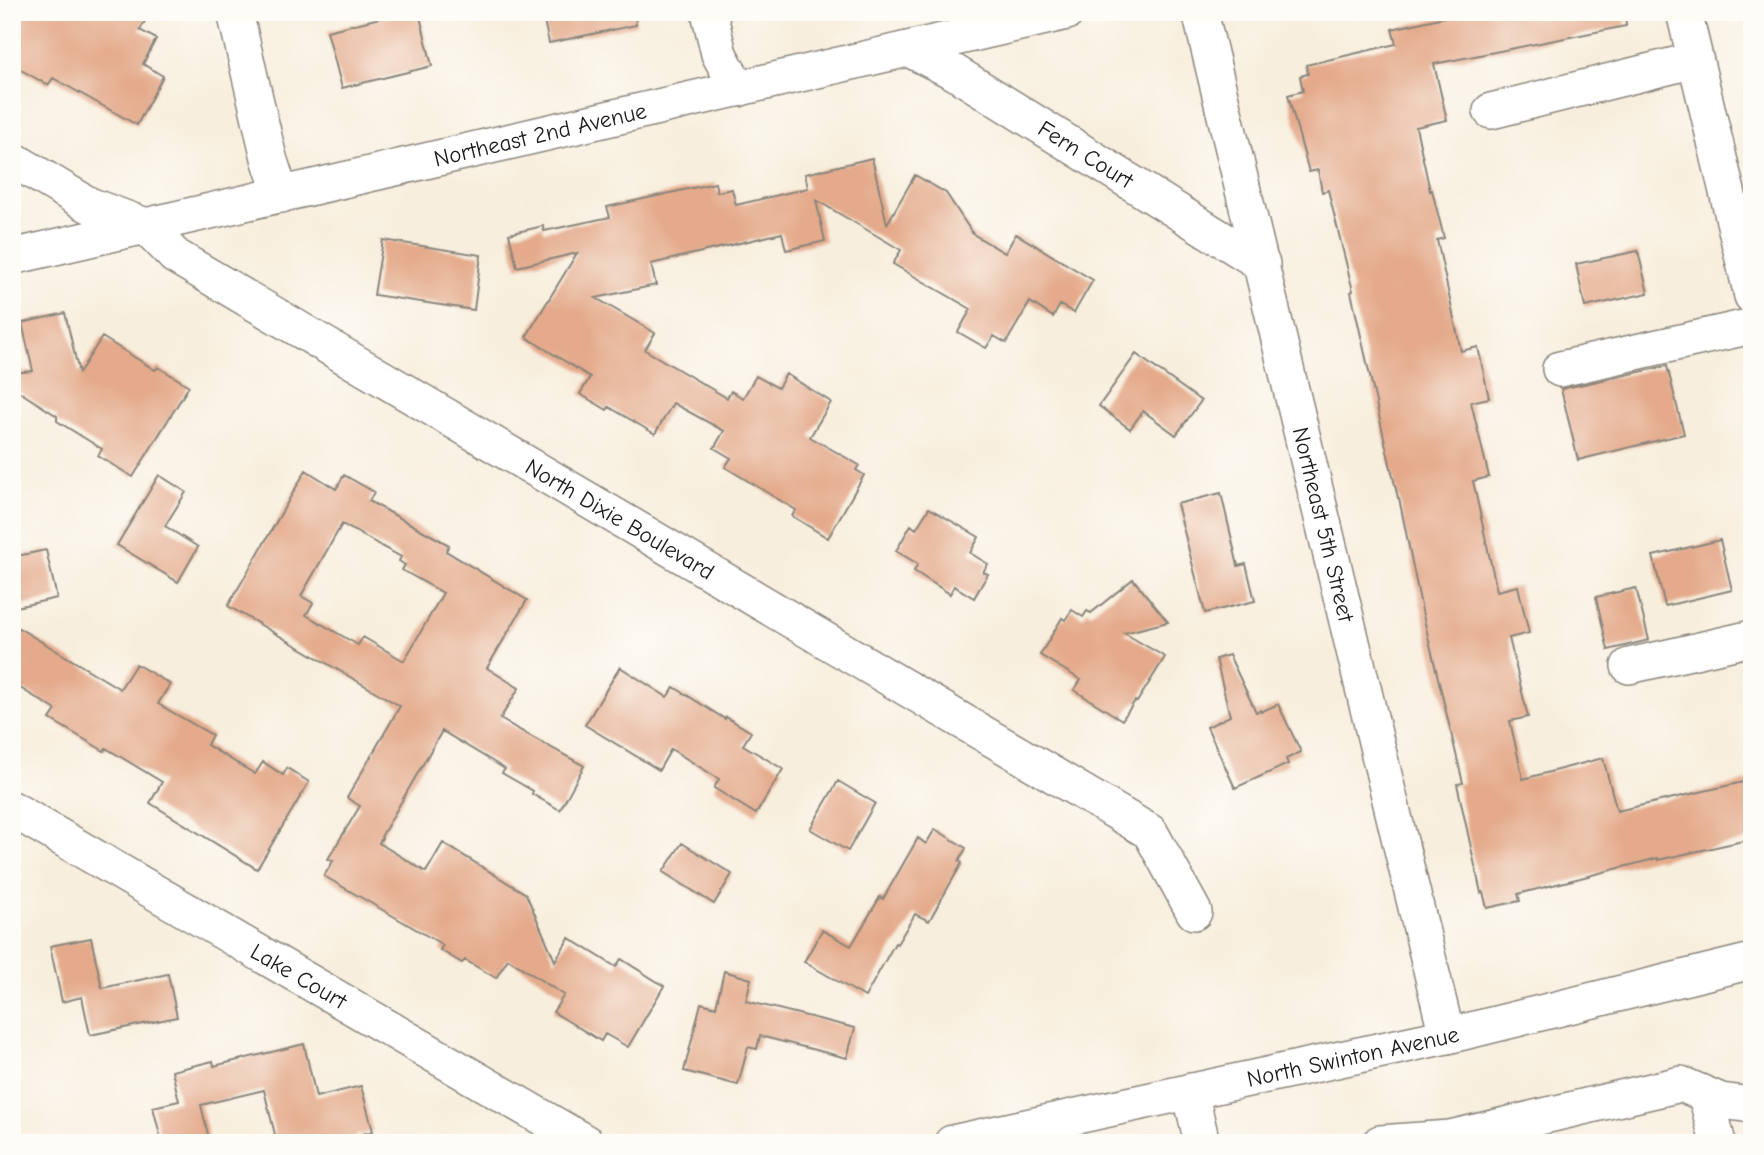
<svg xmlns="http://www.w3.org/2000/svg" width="1764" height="1155" font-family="'Comic Neue',sans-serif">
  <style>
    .building { fill: #e4aa8b; fill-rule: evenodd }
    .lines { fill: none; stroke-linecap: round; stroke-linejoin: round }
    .minor-casing { stroke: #8a857c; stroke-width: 38 }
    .minor { stroke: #fff; stroke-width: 35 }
    .labels { text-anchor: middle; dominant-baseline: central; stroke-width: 7; stroke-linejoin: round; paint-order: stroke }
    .street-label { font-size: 23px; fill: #1c1c1c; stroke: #fdfcf7 }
  </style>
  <rect width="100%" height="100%" fill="#fdfcf7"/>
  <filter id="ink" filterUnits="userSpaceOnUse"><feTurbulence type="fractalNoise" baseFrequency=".0143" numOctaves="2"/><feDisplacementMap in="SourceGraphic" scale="14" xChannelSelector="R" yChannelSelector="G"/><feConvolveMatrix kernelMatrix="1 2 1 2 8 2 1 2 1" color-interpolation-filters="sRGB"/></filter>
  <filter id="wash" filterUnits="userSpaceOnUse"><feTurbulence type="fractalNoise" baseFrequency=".00686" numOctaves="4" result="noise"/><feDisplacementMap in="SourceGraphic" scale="28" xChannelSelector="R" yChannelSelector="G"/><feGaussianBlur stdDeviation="1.57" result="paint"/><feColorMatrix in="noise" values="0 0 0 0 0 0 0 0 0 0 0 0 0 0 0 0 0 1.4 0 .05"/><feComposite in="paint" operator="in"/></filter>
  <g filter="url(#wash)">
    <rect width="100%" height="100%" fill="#f8eedd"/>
    <g id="blocks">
      <path class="building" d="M24,12H150L140,30L156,39L143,64L163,76L137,125L53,78L48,85L12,65V34Z
        M404,12H419L432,66L342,88L327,31Z
        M542,12H635L636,25L549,43Z
        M1466,12H1625L1626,26L1434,64L1447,120L1416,127L1430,191L1432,190L1444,238L1437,240L1461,351L1478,347L1489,398L1471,402L1489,477L1473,481L1497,591L1518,586L1529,633L1509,638L1528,717L1510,721L1523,779L1603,758L1617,811L1752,780V839L1658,860V858L1518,894L1520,901L1487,908L1483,892L1481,893L1457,784L1463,783L1422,611L1399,498H1398L1387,451L1351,292L1353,291L1328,190L1322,192L1318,170L1309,172L1288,95L1303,91L1300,76L1308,74L1306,65L1396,44L1392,29Z
        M872,158L887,224L915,175L946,193L973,234L1005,253L1016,234L1093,280L1074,313L1060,305L1053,317L1030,302L1006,343L994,336L986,348L958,332L971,309L893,264L901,250L816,200L825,241L786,250L782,233L651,264L656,285L596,298L655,333L645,350L727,398L731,391L743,398L756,376L778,388L786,374L831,402L810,437L859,465L856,470L864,475L828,538L792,516L796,510L725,467L731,458L714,448L724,431L673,403L655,434L609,407L607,410L580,394L590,377L526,337L577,253L517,267L509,234L543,226L544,231L610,217L607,207L715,183L717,192L732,189L736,205L808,188L805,174Z
        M383,240L481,255L474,310L374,295Z
        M1638,251L1648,293L1585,307L1576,264Z
        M65,313L79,373L102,337L155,370L158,367L189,386L133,477L98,456L102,449L57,421V416L12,387V373L33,371L22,323Z
        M1136,354L1201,401L1176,435L1143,411L1130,429L1099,406Z
        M1667,366L1684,434L1578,460L1561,389Z
        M306,470L336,489L344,475L374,492L369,501L449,545L446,551L527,600L487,668L519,688L500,719L584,766L560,810L532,794L533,791L502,773L505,769L442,731L381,837L382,838L379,843L426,872L443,843L526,894L555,961L569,938L616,967L621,959L664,986L628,1047L605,1034L601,1041L553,1012L564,995L508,959L496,978L465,960L462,963L440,950L443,945L324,876L333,861L328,859L360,806L347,798L400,706L228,606ZM342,524L401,557L399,561L405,565L402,570L443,593L404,661L363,637L358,645L306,615L313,603L301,596Z
        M159,475L186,492L165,526L198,547L178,582L117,545Z
        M1221,493L1238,566L1246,564L1255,601L1205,613L1177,504Z
        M929,508L979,537L970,553L988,564L983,572L988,574L974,598L954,586L950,594L914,571L918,564L896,551L911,525L916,529Z
        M1720,540L1732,590L1665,606L1653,556Z
        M46,550L57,598L12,608V557Z
        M1133,579L1168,622L1124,633L1165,657L1137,702L1135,701L1122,720L1074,690L1081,680L1040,655L1062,618L1065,620L1072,610L1083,617L1087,611L1091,613Z
        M1636,588L1649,640L1608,650L1596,597Z
        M12,624L120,689L136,664L170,684L158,704L212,735L207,745L255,774L263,762L283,775L287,768L309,782L257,869L150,803L162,782L106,748L104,751L50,719L56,710L12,683Z
        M1229,655L1256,712L1261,710V712L1278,704L1301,752L1286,759L1288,764L1235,788L1207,727L1230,716L1216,659Z
        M620,667L667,697L674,687L725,719L726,717L751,732L743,745L783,769L756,814L714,788L719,779L671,749L659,770L585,725Z
        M838,781L875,803L848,851L810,829Z
        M935,829L966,848L959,861L962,863L929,921L915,914L897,944L895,943L865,997L804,962L822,930L851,946L880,897L883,899L918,838L926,844Z
        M682,843L732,874L714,904L663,872Z
        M91,938L102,988L168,974L177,1017L90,1035L82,997L62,1002L50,946Z
        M724,971L751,979L746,1001L855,1028L847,1058L760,1036L757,1049L748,1047L738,1085L684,1071L701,1003L716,1007Z
        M304,1044L316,1097L361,1086L373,1131L356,1136L357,1143H277L264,1090L201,1105L210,1143H162L153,1107L179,1101L172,1071L213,1061L214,1066Z"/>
    </g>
  </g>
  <g filter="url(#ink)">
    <use href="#blocks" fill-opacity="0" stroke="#8a857c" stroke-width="2"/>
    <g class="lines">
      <g class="minor-casing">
        <g id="minor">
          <path d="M235,12L269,158L281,195"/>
          <path d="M709,12L719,54L738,89"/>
          <path id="s1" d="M1200,12L1447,1036"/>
          <path d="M1684,12L1752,296"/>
          <path id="s2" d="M909,49L954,72L1262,264"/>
          <path d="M1491,111L1695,60"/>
          <path id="s3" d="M12,159L89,205L146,226L175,256L1150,832L1194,912"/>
          <path id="s4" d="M12,257L1067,12"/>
          <path d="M1560,369L1752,326"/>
          <path d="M1629,666L1752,638"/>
          <path id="s5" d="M12,809L586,1143"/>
          <path d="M1190,1091L1202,1143"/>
          <path d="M1706,1095L1718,1143"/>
          <path id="s6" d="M952,1143L1447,1036L1752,961"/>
          <path d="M1380,1143L1450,1138L1681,1084L1721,1101L1752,1105"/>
        </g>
      </g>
      <use href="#minor" class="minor"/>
    </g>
  </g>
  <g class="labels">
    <g class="street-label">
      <text stroke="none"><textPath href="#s4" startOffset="542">Northeast 2nd Avenue</textPath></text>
      <text stroke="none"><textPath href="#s2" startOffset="206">Fern Court</textPath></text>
      <text stroke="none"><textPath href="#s3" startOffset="709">North Dixie Boulevard</textPath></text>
      <text stroke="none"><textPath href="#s1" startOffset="527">Northeast 5th Street</textPath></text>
      <text stroke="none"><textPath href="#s5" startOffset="332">Lake Court</textPath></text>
      <text stroke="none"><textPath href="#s6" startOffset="410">North Swinton Avenue</textPath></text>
    </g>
  </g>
  <rect width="1764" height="1155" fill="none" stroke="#fdfcf7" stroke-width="42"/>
</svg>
